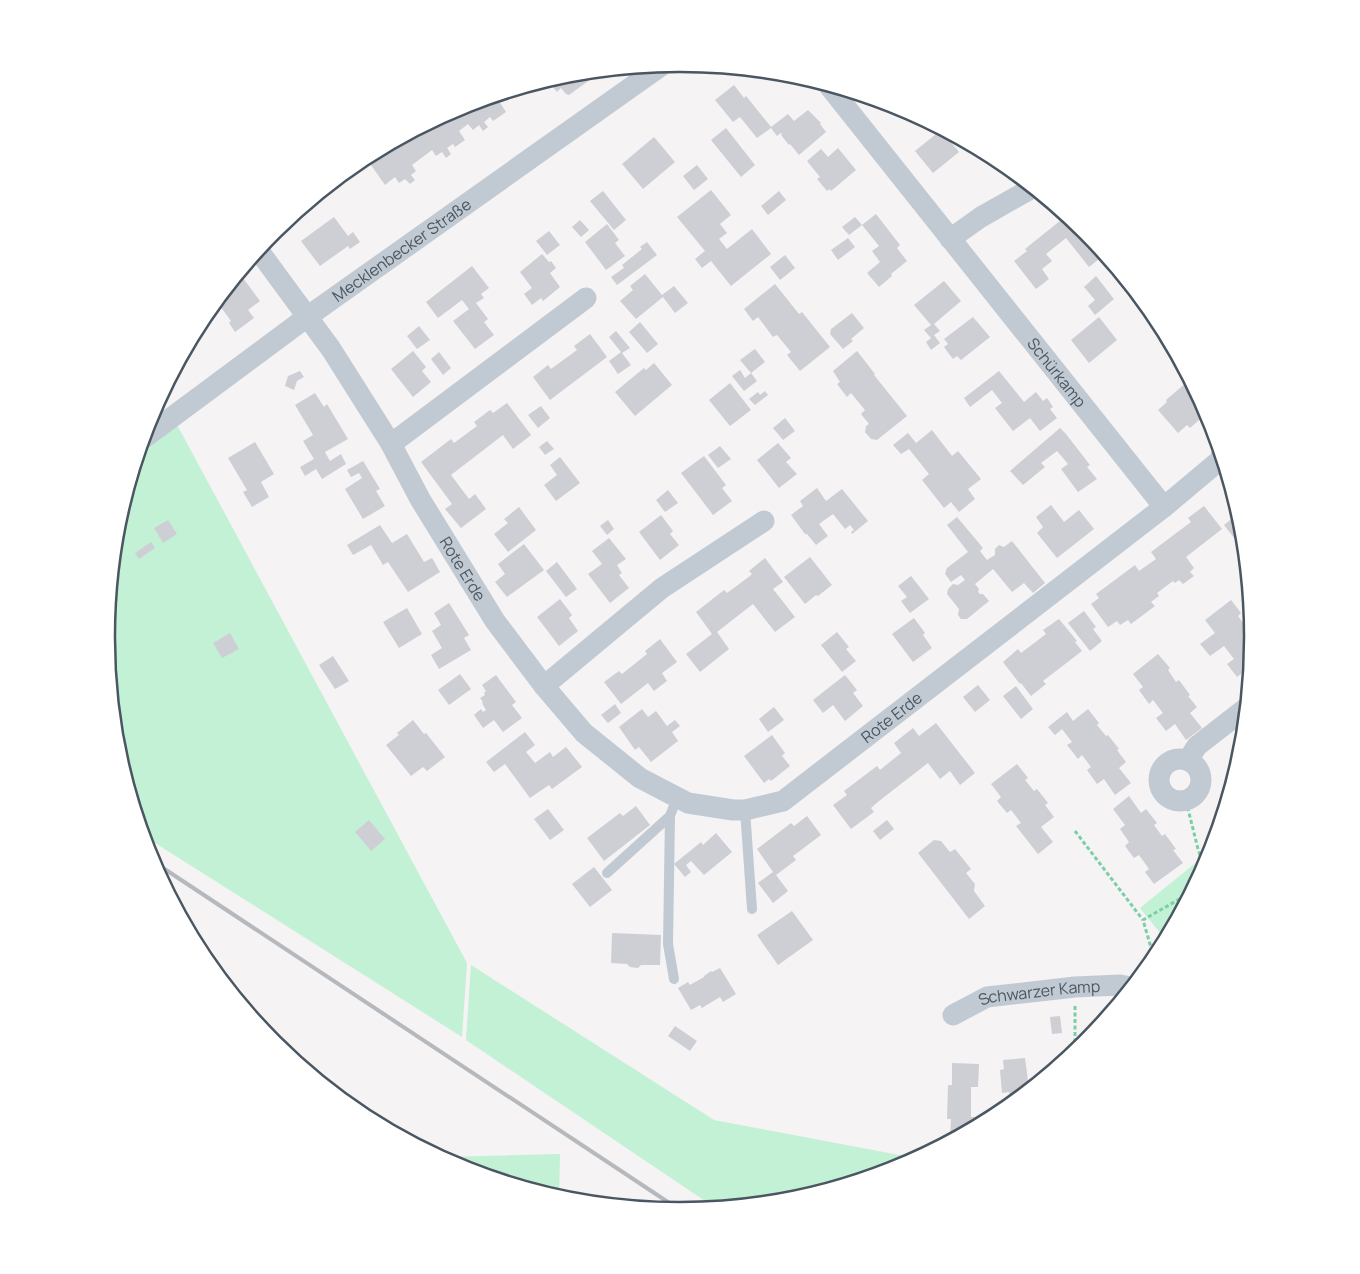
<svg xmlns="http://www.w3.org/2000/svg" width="1360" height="1274" font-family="Manrope,sans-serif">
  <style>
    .green { fill: #c3f1d5 }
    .building { fill: #cdcfd5 }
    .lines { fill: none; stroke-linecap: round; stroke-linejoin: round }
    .path { stroke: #7ad0a6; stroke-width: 3; stroke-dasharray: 4 2.5; stroke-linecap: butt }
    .service { stroke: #c1cad2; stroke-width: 10 }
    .minor { stroke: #c1cad2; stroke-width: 21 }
    .rail { stroke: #b5b8bd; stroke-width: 4 }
    .labels { text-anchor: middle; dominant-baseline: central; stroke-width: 5; stroke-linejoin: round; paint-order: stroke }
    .street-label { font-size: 16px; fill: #4a5661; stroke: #fff }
    .rim { fill: none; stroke: #4a5661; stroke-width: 2.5 }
  </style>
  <rect width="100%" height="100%" fill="#f5f3f3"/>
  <path class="green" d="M175,421L467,963L462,1037L144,836L118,749L107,637L118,525L139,456Z
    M1198,861L1205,865L1165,939L1140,908Z
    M471,965L714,1120L915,1158L899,1167L792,1199L714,1207L466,1040Z
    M560,1154L559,1197L460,1167L443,1157Z"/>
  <path class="building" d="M602,71L569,95L566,94L561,88L557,92L549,82L543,86L541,83L568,75Z
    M734,85L744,98L746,96L771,127L788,114L794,121L808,110L821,123L820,124L826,132L799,155L790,144L789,145L781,135L782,134L781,133L777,136L771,128L757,138L740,117L733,122L715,100Z
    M491,98L496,104L499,101L506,112L493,121L490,117L484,122L488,127L483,131L479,125L473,130L468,124L459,131L465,140L455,147L453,144L447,148L451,154L446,158L442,152L436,156L432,150L412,165L416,171L411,175L415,180L410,184L405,179L399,183L395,177L385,185L366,158L461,107Z
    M726,128L755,165L741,177L711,140Z
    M941,130L959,152L933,173L915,151Z
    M654,137L675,162L643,189L622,164Z
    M838,148L856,170L831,191L830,189L827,191L817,179L820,177L807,161L821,149L828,157Z
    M697,165L708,179L694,190L683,176Z
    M711,190L731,215L720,224L727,233L719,239L727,249L752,229L771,254L731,286L711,261L702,268L695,259L705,251L677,217Z
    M603,191L626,220L614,230L590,201Z
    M779,191L786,200L768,215L761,206Z
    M305,207L308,210L285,227L283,225Z
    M876,214L900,245L897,248L907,261L891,274L892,276L879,287L867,273L880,262L872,251L879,246L862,225Z
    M1066,216L1080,227L1076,231L1099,259L1089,267L1066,238L1046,254L1052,261L1042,269L1049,279L1036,289L1014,261L1027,251L1025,249Z
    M334,217L348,236L353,232L360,242L350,249L348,246L320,266L301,241Z
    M855,217L862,225L849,235L842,227Z
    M580,220L589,230L581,237L572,227Z
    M607,224L619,240L615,243L625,256L606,270L585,242Z
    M549,231L560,245L547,255L536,241Z
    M848,238L855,247L838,260L831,250Z
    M647,242L657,255L617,285L611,277L624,268L622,265L642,249L640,247Z
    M542,254L549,262L551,261L556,268L550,273L560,287L543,301L541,298L532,305L524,294L532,288L520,272Z
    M785,255L795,268L780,280L770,267Z
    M472,266L489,288L481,294L484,298L476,303L488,319L484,322L494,335L475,349L453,321L469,309L462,300L438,318L426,302Z
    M240,274L260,301L248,310L254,318L235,332L229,323L231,321L217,302Z
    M645,274L662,295L674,286L688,303L675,313L663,297L636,319L620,301L633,290L630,286Z
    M1096,276L1114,299L1095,315L1088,306L1095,300L1084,287Z
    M944,281L961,301L934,324L940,331L934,335L940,343L931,350L926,342L931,338L924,330L931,325L914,305Z
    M775,284L799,314L802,312L830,347L800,371L787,355L791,352L777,335L773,337L758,317L753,321L744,309Z
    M852,313L864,328L851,339L853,341L843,349L830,334L831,329Z
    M973,317L990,337L961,360L957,356L953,359L944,347L948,344L944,339Z
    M1099,317L1117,340L1089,363L1071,340Z
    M640,322L658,344L647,353L629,332Z
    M419,326L430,340L417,349L407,336Z
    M616,331L630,348L622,353L631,365L618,374L609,361L621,352L609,337Z
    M590,334L607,357L550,400L533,377L548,365L551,369L577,350L574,346Z
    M1172,347L1186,374L1184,376L1174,364L1176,363L1167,352Z
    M755,349L765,362L751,373L757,381L744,391L732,376L740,370L745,378L751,373L740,360Z
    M413,351L426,367L422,371L431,382L413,397L391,369Z
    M857,351L875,374L874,375L907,416L877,440L871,439L865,432L866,426L869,424L861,414L865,410L851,393L847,397L837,384L840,382L833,371Z
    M439,352L451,368L443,375L431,359Z
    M654,363L672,385L635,416L615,392L644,368L646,370Z
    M300,371L304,377L297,381L294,390L285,386L288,376Z
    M999,371L1024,402L1036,392L1043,401L1047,398L1053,407L1050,409L1057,418L1040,431L1030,418L1013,431L995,408L1002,403L992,390L970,407L964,398Z
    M1187,382L1197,394L1200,400L1198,402L1207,413L1190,428L1187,425L1178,433L1158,410L1167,402L1166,400Z
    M730,383L751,410L730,426L709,400Z
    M765,391L768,395L755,405L749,399L758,392L760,395Z
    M315,393L324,407L327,404L348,439L325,452L330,461L341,454L346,464L322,479L316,469L305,476L300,467L314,459L303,441L313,435L295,405Z
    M507,403L531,435L513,449L503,435L451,475L469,499L475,494L486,509L461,528L445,509L452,504L421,462L451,439L454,443L477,426L474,422L490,410L493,413Z
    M541,406L550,418L538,428L528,415Z
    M785,418L795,431L783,440L773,428Z
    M1060,428L1066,434L1090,465L1087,467L1097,479L1078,492L1061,469L1068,464L1057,451L1041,463L1045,467L1023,485L1010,471Z
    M932,430L952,456L958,451L981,479L968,489L975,499L959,512L951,502L944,508L922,480L929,474L909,449L901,454L893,445L908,433L916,443Z
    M547,441L554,449L545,455L539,447Z
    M255,442L274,474L261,482L269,497L252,507L243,492L247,490L228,458Z
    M778,443L791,458L786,462L797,474L779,488L757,460Z
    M720,446L731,459L718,468L708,455Z
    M704,456L726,485L722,488L732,501L713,515L681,473Z
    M560,457L580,483L556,501L544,485L557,475L550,465Z
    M363,461L380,489L376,491L385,506L363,519L345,489L362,478L359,473L351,477L347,470Z
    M817,488L826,501L842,489L868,521L852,534L851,532L854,530L850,525L845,529L833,514L819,524L828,536L816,545L807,534H805L791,515L803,506L800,501Z
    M668,490L678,503L665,512L656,500Z
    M1051,505L1064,522L1079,510L1094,529L1057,558L1037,533L1043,527L1036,517Z
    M1204,506L1222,529L1186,557L1194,568L1190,572L1194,576L1183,584L1179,580L1175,583L1173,581L1157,593L1159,596L1151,602L1155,606L1131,624L1128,620L1120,625L1117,621L1108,627L1091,604L1099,598L1096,594L1135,565L1139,571L1156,559L1151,552L1191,522L1188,518Z
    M519,507L536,530L508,552L494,534L508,523L504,519Z
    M1239,513L1242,525L1245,552L1224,525Z
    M661,515L673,531L670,534L679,545L660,560L639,532Z
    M957,517L983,548L980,551L987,560L995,555V549L999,545L1004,547L1012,541L1045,583L1033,593L1024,583L1012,592L993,569L975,584L979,589L978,592L980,594H983L989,601L967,619H961L958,615L959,609L947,594L948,589L953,584L958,585L965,580L961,575L951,582L945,574L947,568L968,552L947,525Z
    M168,520L177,534L163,543L154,528Z
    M608,520L614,529L607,535L600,526Z
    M380,525L392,543L407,534L424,562L432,558L440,572L408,592L388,562L383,565L371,545L353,555L347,545Z
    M609,538L626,559L617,565L622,573L619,575L629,588L610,603L588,574L602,564L592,551Z
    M151,542L155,548L139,559L135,553Z
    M524,544L544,570L507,597L495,582L505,574L498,564Z
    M810,557L832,585L818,596L816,595L805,604L784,577Z
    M765,558L783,582L773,589L795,617L775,632L753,604L717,632L729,649L700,672L686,654L712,634L696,612L724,590L727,593L750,576L752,574L749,571Z
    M557,562L577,589L566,597L546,571Z
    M911,576L929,599L910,613L901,601L907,597L898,586Z
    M560,599L572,615L569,618L578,631L559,646L537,617Z
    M1231,600L1241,613L1238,616L1247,628L1250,625L1252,628L1253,637L1249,675L1246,670L1237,677L1227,664L1234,659L1224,646L1210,656L1200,644L1215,633L1205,620Z
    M449,603L469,635L464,638L471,650L439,669L431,655L442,648L432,631L441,625L434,613Z
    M407,608L422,634L399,648L383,622Z
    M1084,611L1096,627L1093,629L1102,641L1090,651L1068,623Z
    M914,618L925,633L923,635L932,648L913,662L892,634Z
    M1059,619L1077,641L1075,642L1082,651L1043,681L1046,684L1031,696L1021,683L1020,684L1003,662L1018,649L1021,653L1046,634L1043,630Z
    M837,632L849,647L846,649L856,661L842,672L821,645Z
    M230,633L239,649L222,658L213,643Z
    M660,639L677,662L662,673L667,681L654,691L648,683L621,704L604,682L619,671L622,674L647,654L645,651Z
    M1158,654L1170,668L1168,670L1176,682L1179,680L1190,695L1188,696L1197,707L1190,713L1202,728L1186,740L1175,724L1166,731L1156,718L1163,713L1153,700L1149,704L1139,690L1143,687L1133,674Z
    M333,656L349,681L335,689L319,665Z
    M460,674L471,689L449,705L438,690Z
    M496,675L516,702L512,705L522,718L503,732L494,720L483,728L474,715L481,709L483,712L486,710L482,703L483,702L480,698L485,695L484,693L486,691L482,685Z
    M845,675L857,690L853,693L863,706L845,721L833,705L823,713L813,700Z
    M978,685L990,700L975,712L963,697Z
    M1016,686L1033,709L1021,719L1003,696Z
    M615,704L621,713L608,723L601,715Z
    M774,707L784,720L768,732L759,719Z
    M642,709L648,717L656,711L667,726L675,720L680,726L672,732L678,741L651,762L639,747L635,750L619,727Z
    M1088,709L1099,723L1097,725L1106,736L1108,735L1119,749L1117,750L1126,762L1119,768L1131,783L1115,795L1104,779L1097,784L1087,770L1091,767L1082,755L1078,759L1067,745L1072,742L1062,729L1055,735L1048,727L1067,712L1073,721Z
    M413,720L424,734L426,733L445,757L427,771L423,767L411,776L386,745L399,735L397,733Z
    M936,723L975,773L960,785L950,771L940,779L928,763L879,801L871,808L874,812L851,829L833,805L847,795L844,791L877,766L880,770L901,753L894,743L913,728L919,736Z
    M525,732L535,745L526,752L535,763L550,752L553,757L566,747L582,767L552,789L549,785L530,798L505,764L494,772L486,762Z
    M772,735L785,753L782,756L790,766L771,781L769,779L764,783L744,756Z
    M1017,764L1028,778L1025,780L1034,791L1037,789L1048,803L1045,805L1054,817L1041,827L1053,842L1038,854L1016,826L1021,823L1011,810L1007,813L997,801L1001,797L991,784Z
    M1129,796L1141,813L1146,809L1157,823L1154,825L1162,836L1165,834L1176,849L1173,850L1183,863L1154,884L1145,872L1149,869L1139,855L1134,858L1125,846L1129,842L1120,829L1125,825L1113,809Z
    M636,806L650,825L604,861L587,838L620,813L623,816Z
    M548,809L564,830L550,840L534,819Z
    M807,816L821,835L793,856L796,860L776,875L788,891L773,903L758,883L773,872L757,849L791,823L794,826Z
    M369,820L385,839L371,851L355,832Z
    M887,820L894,829L880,840L873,831Z
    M716,833L732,852L704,875L691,861L686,865L691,872L685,877L674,864L701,842L703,845Z
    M934,840L941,841L950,852L955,849L971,869L966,873L975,884L974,891L985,906L969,919L918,853Z
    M594,867L612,890L590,907L572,884Z
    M792,911L813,940L778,965L757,935Z
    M612,933L661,935L660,965H641L638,968L630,967L627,964L611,963Z
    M720,968L736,994L723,1002L720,997L702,1008L700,1005L691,1010L678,988L688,982L690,985L704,977V976L711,971L712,972Z
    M1060,1016L1062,1033L1052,1034L1050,1017Z
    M675,1026L697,1041L690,1051L668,1036Z
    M1025,1058L1029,1089L1010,1104L1009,1092L1002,1093L1000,1070L1004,1069L1003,1060Z
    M952,1063L979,1064L978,1087H971V1117H978L977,1125L950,1139L951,1119H947L948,1085H952Z"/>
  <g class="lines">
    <path class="path" d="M1186,801L1198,849L1200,855L1208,860
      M1075,831L1143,920
      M1154,958L1143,920L1190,893
      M1075,1006V1051"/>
    <path class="service" d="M745,810L752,909
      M670,816L668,944L674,979
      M607,873L670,816L677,798"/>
    <g class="minor">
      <path id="s1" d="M829,86L1164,507"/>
      <path d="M950,239L981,217L1032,188"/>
      <path id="s2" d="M259,251L331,349L391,444L420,499L495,621L544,686L584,733L640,778L688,803L733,810H745L783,801L1164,507L1220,460L1221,456"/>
      <path id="s3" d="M144,438L307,317L661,66"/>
      <path d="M391,444L586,298"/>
      <path d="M544,686L662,588L764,521"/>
      <circle cx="1180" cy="780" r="21"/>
      <path d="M1188,760L1197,746L1246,708"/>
      <path id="s4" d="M953,1015L987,997L1075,987L1120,985L1131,987"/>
    </g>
    <path class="rail" d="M154,862L680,1210"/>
  </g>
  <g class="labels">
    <g class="street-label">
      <text stroke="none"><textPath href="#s3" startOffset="319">Mecklenbecker Straße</textPath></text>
      <text stroke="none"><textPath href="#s1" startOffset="366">Schürkamp</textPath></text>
      <text stroke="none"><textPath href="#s2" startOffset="378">Rote Erde</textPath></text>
      <text stroke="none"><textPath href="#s2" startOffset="942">Rote Erde</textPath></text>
      <text stroke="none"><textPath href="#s4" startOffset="91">Schwarzer Kamp</textPath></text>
    </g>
  </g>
  <path d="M0 0H1360V1274H0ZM679 72H680A564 564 0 0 1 1244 636V638A564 564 0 0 1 680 1202H679A564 564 0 0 1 115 638V636A564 564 0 0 1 679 72Z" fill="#fff" fill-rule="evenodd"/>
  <path class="rim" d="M679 72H680A564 564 0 0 1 1244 636V638A564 564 0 0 1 680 1202H679A564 564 0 0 1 115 638V636A564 564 0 0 1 679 72Z"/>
</svg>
